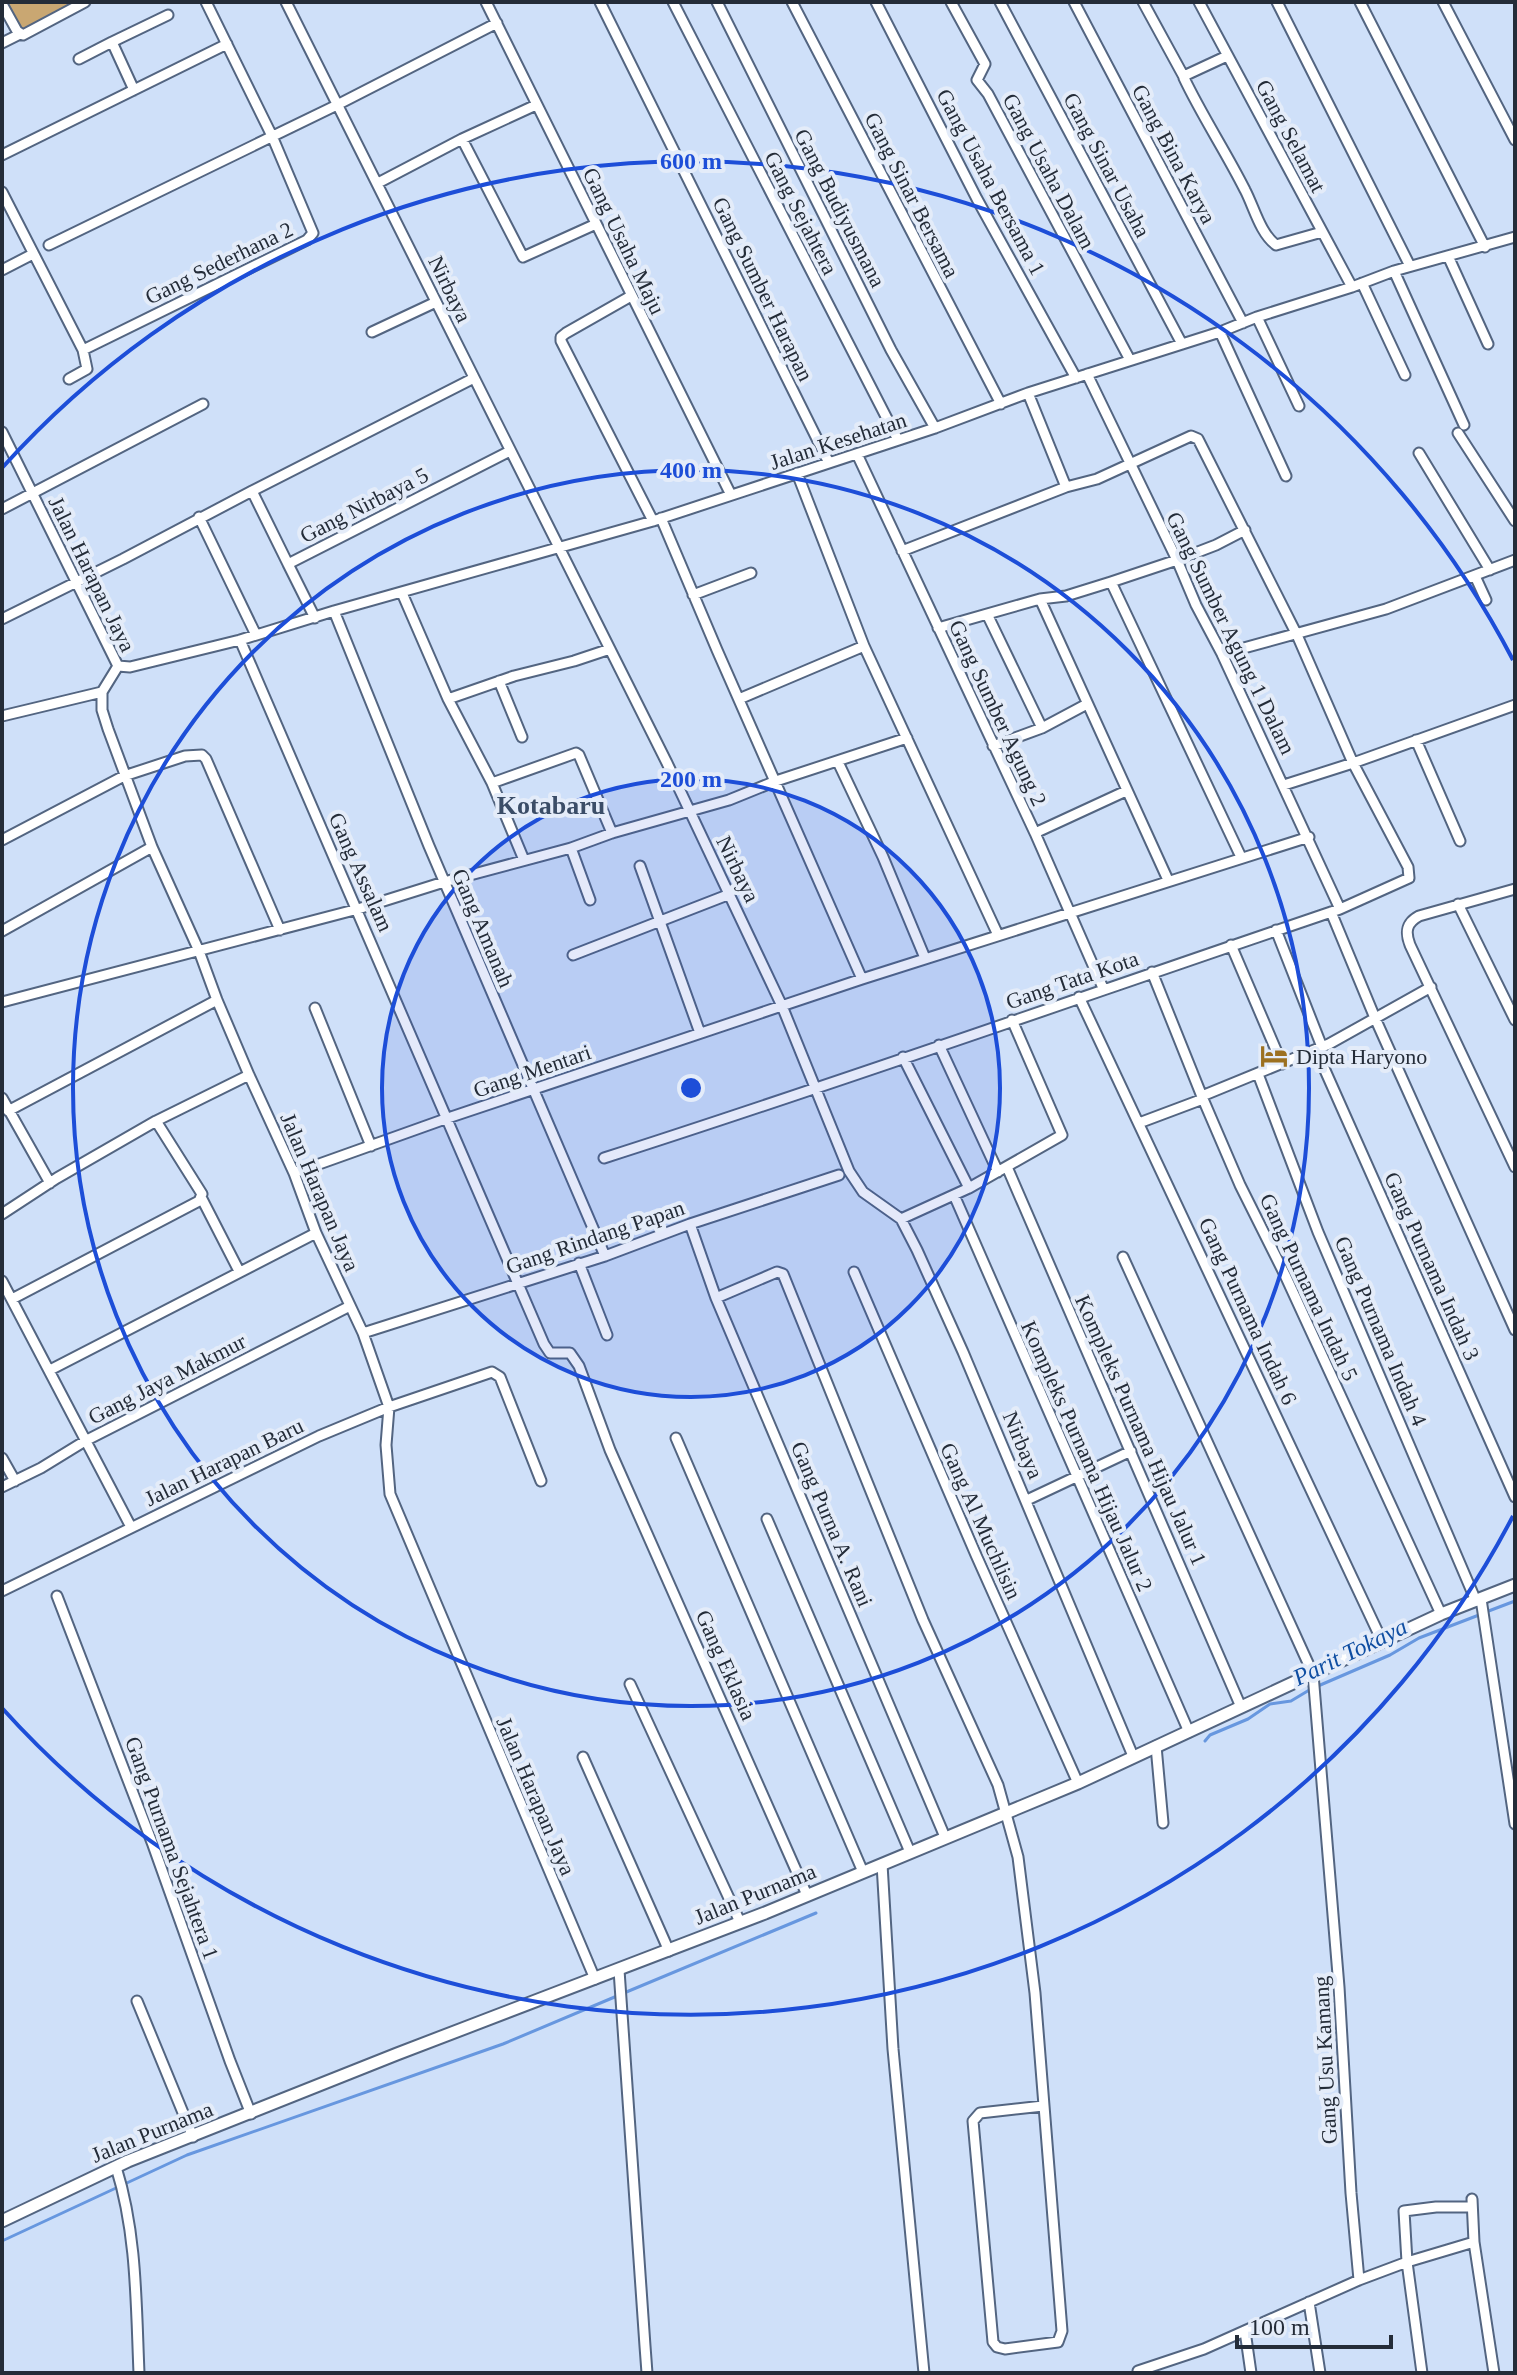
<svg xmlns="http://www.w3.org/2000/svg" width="1517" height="2375" font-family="Georgia,serif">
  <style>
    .green { fill: #c9a772 }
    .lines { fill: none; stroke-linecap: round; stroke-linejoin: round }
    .stream { stroke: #6797df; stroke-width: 3 }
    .minor-casing { stroke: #536581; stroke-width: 13 }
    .tertiary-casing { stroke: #536581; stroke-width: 15 }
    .minor { stroke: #fff; stroke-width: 9 }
    .tertiary { stroke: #fff; stroke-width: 11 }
    .ring { fill: none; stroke: #1d4ed8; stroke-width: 4 }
    .labels { text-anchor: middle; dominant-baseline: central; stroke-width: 8; stroke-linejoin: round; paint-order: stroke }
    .street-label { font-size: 22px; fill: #242c38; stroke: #e4ecf9 }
    .poi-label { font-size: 22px; fill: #242c38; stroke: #e4ecf9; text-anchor: start }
    .water-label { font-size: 24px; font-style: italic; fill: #0f4ea2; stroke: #e4ecf9 }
    .quarter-label { font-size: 26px; font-weight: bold; fill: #3b4d67; stroke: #e4ecf9 }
    .centre { fill: #1d4ed8; stroke: #e4ecf9; stroke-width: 4 }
    .ring-label { font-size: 24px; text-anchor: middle; font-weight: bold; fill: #1d4ed8; stroke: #e4ecf9; stroke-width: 8; stroke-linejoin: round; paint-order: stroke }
  </style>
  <rect width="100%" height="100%" fill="#cfe0f9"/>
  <path class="green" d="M7,2H75L21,31Z"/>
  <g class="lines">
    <path class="stream" d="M1486,1612L1515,1601
      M1318,1686L1390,1655L1419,1638L1479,1615
      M1205,1741L1210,1735L1248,1719L1270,1704L1291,1701L1311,1689
      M624,1993L816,1913
      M2,2241L187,2155L503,2044L617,1996"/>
    <g class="minor-casing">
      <path id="minor" d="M286,2L667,763L782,1006L849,1171L863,1192L901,1219L917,1250L963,1352L1133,1756
        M486,2L731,495
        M600,2L829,463
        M673,2L898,440
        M717,2L891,350L935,428
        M792,2L1001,404
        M876,2L977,199L1076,378
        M951,2L985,64L977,80L988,94L1130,360
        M1000,2L1182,344
        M1074,2L1243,323
        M1143,2L1184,77
        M1199,2L1352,287
        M1277,2L1410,266
        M1360,2L1485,247
        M1443,2L1515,140
        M2,4L17,31L23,35L85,2
        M112,42L168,15
        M2,43L20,34
        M1227,56L1186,75L1184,78C1202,116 1226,152 1245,190C1254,207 1260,233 1276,245L1322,232
        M79,59L112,42L134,90
        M462,139L523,257L596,224
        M2,155L227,44
        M378,183L462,139L536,105
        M2,192L83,350L87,369L69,379
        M49,245L337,105L497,23
        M1448,256L1488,344
        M2,270L33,254
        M1394,271L1464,425
        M1362,283L1405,375
        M631,296L566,333L561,337V341L653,521
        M1257,317L1299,406
        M372,332L436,302
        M1220,332L1286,476
        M83,350L307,240L313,233L272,136L206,2
        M1087,374L1177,560L1196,605L1222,654L1340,909
        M2,432L118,666L102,692V710L108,729L152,847L199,951L217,1000L249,1075L294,1173L316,1233L363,1333L389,1407L386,1445L390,1494L595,1979
        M1458,433L1515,521
        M1419,453L1490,570
        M857,454L1035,833L1103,988
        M797,473L864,646
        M252,491L474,378
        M2,509L203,404
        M199,517L256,635
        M661,518L717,650L862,979
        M902,551L1066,487L1028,393
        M1475,576L1486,600
        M1111,582L1241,857
        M402,593L448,699L492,783L524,860
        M693,595L751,573
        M1040,599L1168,880
        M334,611L429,846L605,1256
        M987,614L1042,728
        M315,618L288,564L510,451
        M2,619L123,559L252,491L288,564
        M938,628L1040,599L1066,596L1111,582L1177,560L1216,545L1245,530
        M240,640L544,1344L550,1353H570L579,1366L610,1450L807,1895
        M1222,654L1386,609L1515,560
        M118,666L130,667L240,640L334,611L653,521L935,428L1028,393L1220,332L1257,317L1352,287L1394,271L1515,237
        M499,681L522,737
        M448,699L514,676L574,661L610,649
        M739,699L864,646L998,935
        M2,716L102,692
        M1416,740L1460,841
        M993,746L1042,728L1087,704
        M838,762L883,857L925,958
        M492,783L576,753L579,755L612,833
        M1284,785L1353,763L1515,705
        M1035,833L1126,791
        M2,840L124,776L185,756L202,755L206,759L280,930
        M571,848L590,900
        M640,866L700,1033
        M1515,889L1419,916C1406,923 1405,932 1410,945L1515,1167
        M1458,904L1515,1020
        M1331,912L1375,1018L1515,1330
        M1276,930L1322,1047
        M2,931L152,847
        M1231,945L1282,1064
        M573,955L730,894
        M1152,972L1203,1099L1240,1185L1285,1275L1441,1614
        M1079,997L1382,1641
        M2,1002L358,909L444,882L571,848L612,833L729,800L776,781L907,738
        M315,1008L371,1146
        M939,1045L998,1172
        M1316,1050L1515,1497
        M1258,1074L1318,1232L1476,1601
        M1202,1096L1329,1044L1431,987
        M2,1098L50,1183
        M8,1111L217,1000
        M1139,1123L1203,1099
        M604,1158C851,1079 1095,992 1340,909L1409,878L1408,867L1353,763L1297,635L1198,439L1191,436L1097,479L1066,487
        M1007,1167L1241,1707
        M294,1173L448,1118L862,979L1309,837
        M969,1188L1062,1135L1012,1020
        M954,1195L1189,1732
        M201,1197L239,1271
        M2,1214L57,1178L156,1121L249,1075
        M901,1219L969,1188L903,1057
        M690,1224L716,1298L945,1837
        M1123,1257L1313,1674L1339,1987L1351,2193L1359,2280L1407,2262L1422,2373
        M579,1263L607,1335
        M854,1272L976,1555L1078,1783
        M2,1281L131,1527
        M716,1298L777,1272L783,1274L923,1620L998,1785L1018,1857L1035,1993L1062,2331L1058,2342L1005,2349L997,2347L993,2342L973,2121L980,2113L1043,2106
        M12,1299L199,1201L202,1194L156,1121
        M363,1333L605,1256L690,1224L839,1175
        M50,1370L316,1233
        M676,1438L863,1872
        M2,1458L15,1481
        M2,1487L41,1468L85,1441L350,1306
        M1027,1500L1131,1451
        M767,1519L910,1852
        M2,1591L319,1436L389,1407L492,1372L500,1377L541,1481
        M57,1596L153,1845L230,2061L251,2114
        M1481,1599L1515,1824
        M630,1684L740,1922
        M1156,1746L1163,1823
        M583,1757L669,1951
        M882,1864L893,2049L924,2373
        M619,1970C628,2105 637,2239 647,2373
        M137,2001L193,2137
        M116,2167C137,2234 136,2304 139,2373
        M1472,2199L1474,2242L1494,2373
        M1472,2207H1436L1404,2211L1407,2262L1474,2242
        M1309,2302L1320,2373
        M1245,2331L1251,2373
        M1138,2371L1204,2349L1359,2280"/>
    </g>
    <g class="tertiary-casing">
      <path id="tertiary" d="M2,2221L128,2161L397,2054L765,1913L1078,1783L1441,1614L1515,1585"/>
    </g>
    <use href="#minor" class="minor"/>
    <use href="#tertiary" class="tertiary"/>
  </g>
  <circle cx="691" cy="1088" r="309" fill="#1d4ed8" fill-opacity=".12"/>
  <g class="ring">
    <circle cx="691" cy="1088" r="309"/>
    <circle cx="691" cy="1088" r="618"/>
    <path d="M1513 1516A927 927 0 0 1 2 1708M2 468A927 927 0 0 1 1513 660"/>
  </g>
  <defs>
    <g id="hotel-bare" transform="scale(2.16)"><path d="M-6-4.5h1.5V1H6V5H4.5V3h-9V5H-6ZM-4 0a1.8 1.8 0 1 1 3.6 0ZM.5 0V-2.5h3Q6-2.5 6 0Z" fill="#9c7020" stroke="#e4ecf9" stroke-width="2.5" paint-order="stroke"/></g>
  </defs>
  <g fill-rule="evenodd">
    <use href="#hotel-bare" x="1274" y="1056"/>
  </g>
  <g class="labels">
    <g class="street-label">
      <text transform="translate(1291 136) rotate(62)">Gang Selamat</text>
      <text transform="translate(1174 154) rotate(62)">Gang Bina Karya</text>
      <text transform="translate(1107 165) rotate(62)">Gang Sinar Usaha</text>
      <text transform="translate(1049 171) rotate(62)">Gang Usaha Dalam</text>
      <text transform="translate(991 182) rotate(62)">Gang Usaha Bersama 1</text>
      <text transform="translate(912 195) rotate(63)">Gang Sinar Bersama</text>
      <text transform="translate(840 208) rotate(63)">Gang Budiyusmana</text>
      <text transform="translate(801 213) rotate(63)">Gang Sejahtera</text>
      <text transform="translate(624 241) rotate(64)">Gang Usaha Maju</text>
      <text transform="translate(219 263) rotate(-26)">Gang Sederhana 2</text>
      <text transform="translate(450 289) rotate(64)">Nirbaya</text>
      <text transform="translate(763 289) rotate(64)">Gang Sumber Harapan</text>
      <text transform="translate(838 441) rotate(-18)">Jalan Kesehatan</text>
      <text transform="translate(364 505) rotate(-27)">Gang Nirbaya 5</text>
      <text transform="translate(92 574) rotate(64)">Jalan Harapan Jaya</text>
      <text transform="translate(1231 633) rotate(64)">Gang Sumber Agung 1 Dalam</text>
      <text transform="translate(998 713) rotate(65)">Gang Sumber Agung 2</text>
      <text transform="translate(738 869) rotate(64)">Nirbaya</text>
      <text transform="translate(361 872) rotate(66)">Gang Assalam</text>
      <text transform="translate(483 928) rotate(67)">Gang Amanah</text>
      <text transform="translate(1072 980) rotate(-19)">Gang Tata Kota</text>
      <text transform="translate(532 1071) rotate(-19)">Gang Mentari</text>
      <text transform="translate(320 1192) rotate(67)">Jalan Harapan Jaya</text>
      <text transform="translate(595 1237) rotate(-19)">Gang Rindang Papan</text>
      <text transform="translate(1432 1266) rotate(66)">Gang Purnama Indah 3</text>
      <text transform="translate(1309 1287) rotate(65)">Gang Purnama Indah 5</text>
      <text transform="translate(1248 1311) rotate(65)">Gang Purnama Indah 6</text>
      <text transform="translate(1381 1331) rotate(67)">Gang Purnama Indah 4</text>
      <text transform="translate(167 1379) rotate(-27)">Gang Jaya Makmur</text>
      <text transform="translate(1141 1430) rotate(66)">Kompleks Purnama Hijau Jalur 1</text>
      <text transform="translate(1023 1445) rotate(67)">Nirbaya</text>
      <text transform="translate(1087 1456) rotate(66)">Kompleks Purnama Hijau Jalur 2</text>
      <text transform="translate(224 1462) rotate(-26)">Jalan Harapan Baru</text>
      <text transform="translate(981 1521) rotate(66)">Gang Al Muchlisin</text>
      <text transform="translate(832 1524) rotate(67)">Gang Purna A. Rani</text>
      <text transform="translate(726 1665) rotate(66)">Gang Eklasia</text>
      <text transform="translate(536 1796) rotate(67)">Jalan Harapan Jaya</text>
      <text transform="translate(172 1848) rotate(70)">Gang Purnama Sejahtera 1</text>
      <text transform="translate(755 1894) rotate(-22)">Jalan Purnama</text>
      <text transform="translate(1325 2060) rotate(-93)">Gang Usu Kamang</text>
      <text transform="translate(152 2132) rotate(-22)">Jalan Purnama</text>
    </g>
    <g class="poi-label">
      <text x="1296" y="1056">Dipta Haryono</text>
    </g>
    <g class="water-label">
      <text transform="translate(1350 1652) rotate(-26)">Parit Tokaya</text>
    </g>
    <g class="quarter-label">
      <text x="551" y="805">Kotabaru</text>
    </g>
  </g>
  <circle cx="691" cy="1088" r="12" class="centre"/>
  <g class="ring-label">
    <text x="691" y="169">600 m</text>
    <text x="691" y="478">400 m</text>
    <text x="691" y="787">200 m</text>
  </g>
  <rect width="1517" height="2375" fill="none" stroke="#242c38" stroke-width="8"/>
  <path d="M1237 2335v12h154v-12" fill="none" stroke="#242c38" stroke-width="4"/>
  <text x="1249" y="2335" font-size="24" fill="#242c38" stroke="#e4ecf9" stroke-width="6" paint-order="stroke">100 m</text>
</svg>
